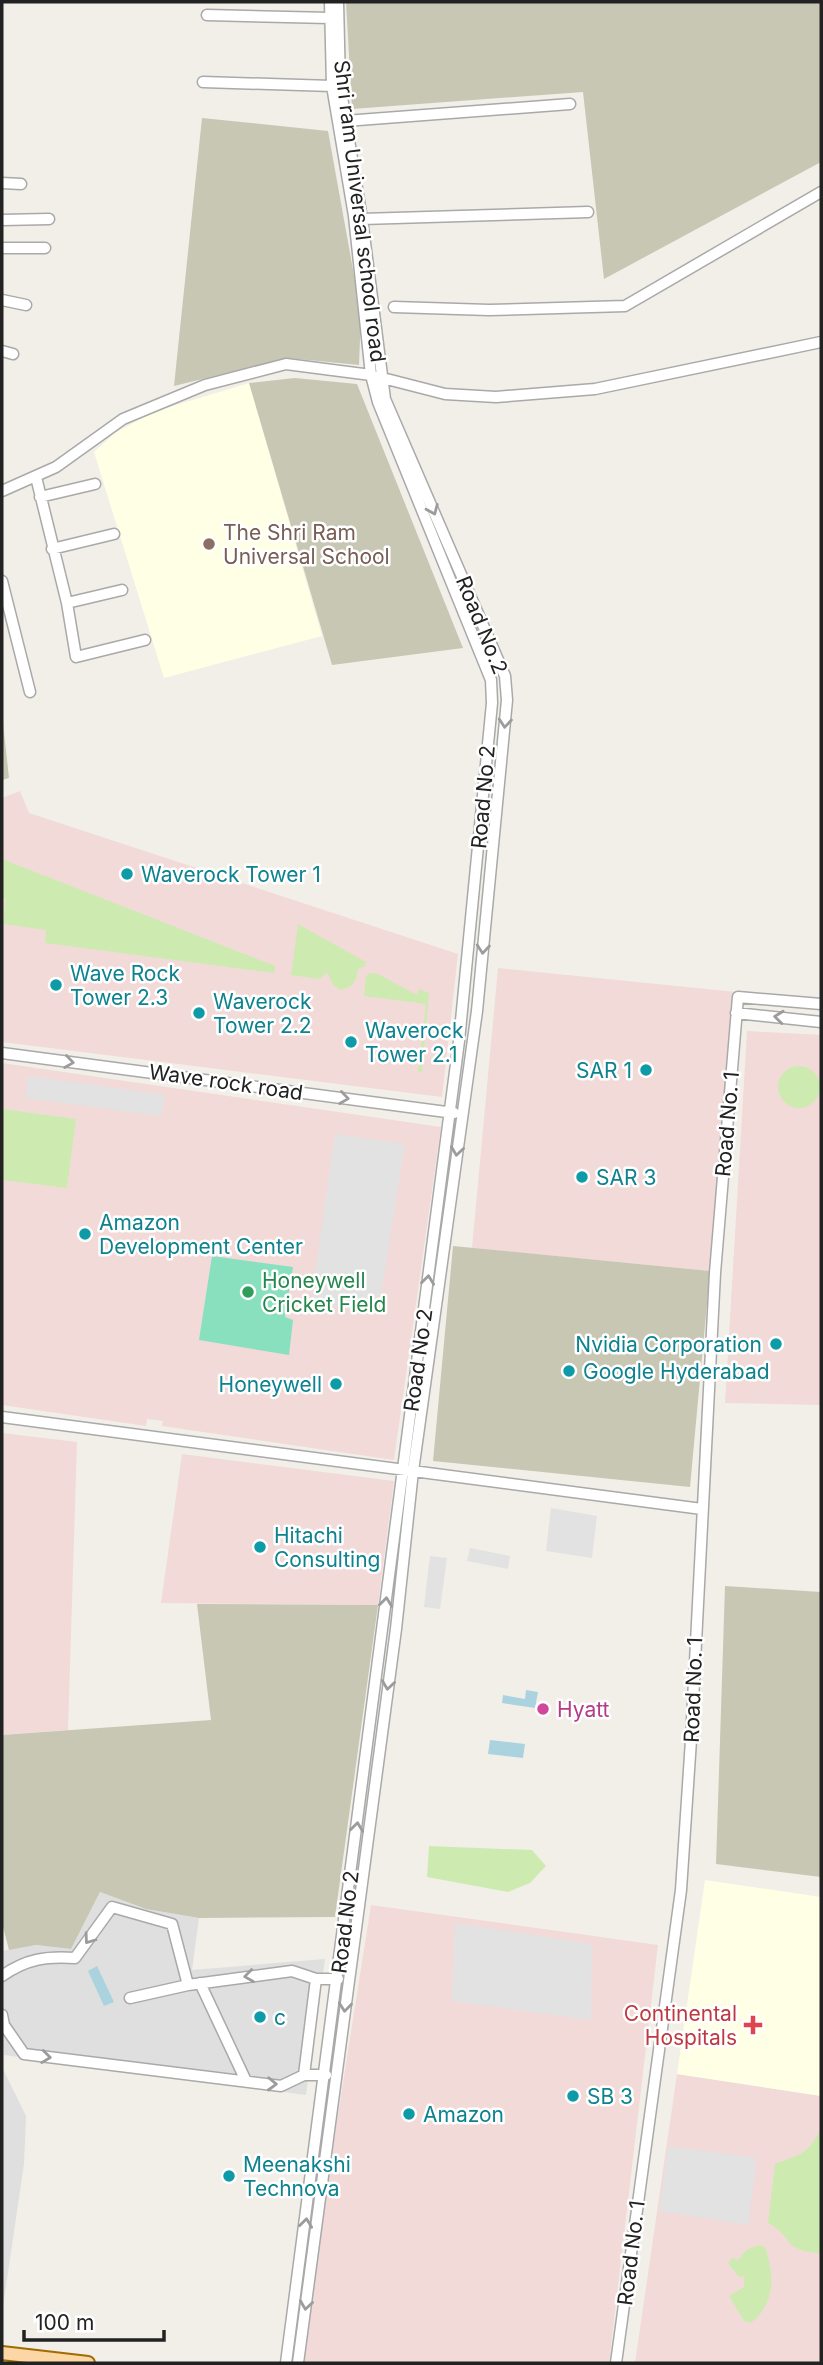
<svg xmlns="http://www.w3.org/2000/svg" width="823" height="2365" font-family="Inter,sans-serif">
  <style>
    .residential { fill: #e0dfdf }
    .commercial { fill: #f2dad9 }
    .education { fill: #ffffe5 }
    .construction { fill: #c7c7b4 }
    .grass { fill: #cdebb0 }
    .pitch { fill: #88e0be }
    .parking { fill: #e2e2e2 }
    .water { fill: #aad3df }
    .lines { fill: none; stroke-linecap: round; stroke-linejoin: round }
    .minor-casing { stroke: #a9a9a9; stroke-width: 13 }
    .major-casing { stroke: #a06b00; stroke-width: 16 }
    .minor { stroke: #fff; stroke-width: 10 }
    .major { stroke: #fcd6a4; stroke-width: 12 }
    .oneway { stroke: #9c9c9c }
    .education-dot { fill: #8d6e63; stroke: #fff; stroke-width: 2.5 }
    .culture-dot { fill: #0f9aa8; stroke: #fff; stroke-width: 2.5 }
    .leisure-dot { fill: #2e9e5b; stroke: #fff; stroke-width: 2.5 }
    .hotel-dot { fill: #d1479c; stroke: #fff; stroke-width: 2.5 }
    .health-dot { fill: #e0444e; stroke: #fff; stroke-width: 2.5 }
    .labels { text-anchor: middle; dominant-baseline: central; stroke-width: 5; stroke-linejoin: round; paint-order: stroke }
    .street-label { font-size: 21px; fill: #222; stroke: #fff }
    .education-label { font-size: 21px; fill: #785e54; stroke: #fff; text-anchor: start }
    .culture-label { font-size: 21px; fill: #0d838f; stroke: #fff; text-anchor: start }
    .leisure-label { font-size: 21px; fill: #27864d; stroke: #fff; text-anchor: start }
    .hotel-label { font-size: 21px; fill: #b23c85; stroke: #fff; text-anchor: start }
    .health-label { font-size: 21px; fill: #be3a42; stroke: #fff; text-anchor: end }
  </style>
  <rect width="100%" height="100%" fill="#f2efe9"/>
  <path class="residential" d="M100,1892L146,1909L199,1918L192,1970L325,1959L306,2095L4,2055L2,1951L36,1945L71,1949Z
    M2,2067L26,2116L24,2164L2,2313Z"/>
  <path class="commercial" d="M20,791L29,813L458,954L442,1097L2,1042V798Z
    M498,968L736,992L710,1271L472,1248Z
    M747,1031L821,1035V1405L725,1403Z
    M2,1063L441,1127L394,1460L162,1426L163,1421L147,1419L146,1426L2,1405Z
    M2,1433L77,1442L68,1730L2,1735Z
    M182,1454L394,1481L378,1605L161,1603Z
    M371,1905L658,1945L609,2363H304L319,2235Z
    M677,2074L821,2096V2363H635Z"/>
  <path class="education" d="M249,383L322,636L164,678L94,452L115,433L153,412Z
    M705,1880L821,1897V2096L677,2074Z"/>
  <path class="construction" d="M346,2H821V162L604,279L583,92L352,109Z
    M202,118L328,131L361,314L359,365L287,358L174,386Z
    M295,378L357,384L463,648L332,665L249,383Z
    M2,714L9,778L2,780Z
    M453,1246L710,1271L690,1487L433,1461Z
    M725,1586L821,1592V1877L716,1864Z
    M197,1604L378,1605L335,1917L199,1918L146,1909L100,1892L71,1949L36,1945L9,1950L2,1923V1735L211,1720Z"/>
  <path class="grass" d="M2,859L275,966L274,973L45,943L46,930L3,924L6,899L2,898Z
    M298,924L366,962L365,966L358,969C356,982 354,987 340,990L333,985L327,972L320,979L291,975Z
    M370,973L378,974L417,995L419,989L429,993L422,1072H418L426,1004L364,996L366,976Z
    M778 1087a21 21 0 1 1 42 0a21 21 0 1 1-42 0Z
    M2,1109L76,1119L67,1188L2,1180Z
    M429,1846L532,1850L546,1866L530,1883L508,1892L427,1877Z
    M821,2129V2253C779,2250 795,2237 768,2223L775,2164C802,2153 806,2156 821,2129Z
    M759,2245L765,2247C775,2275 775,2304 751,2323L744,2321L729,2296L744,2287V2276L739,2277L728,2263L732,2258L738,2260L746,2250Z"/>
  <path class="pitch" d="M212,1256L293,1267L285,1317L293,1320L289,1355L199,1340Z"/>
  <path class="parking" d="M28,1076L165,1095L161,1116L26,1098Z
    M335,1134L405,1144L378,1313L311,1303Z
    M551,1508L597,1516L592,1558L546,1551Z
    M470,1548L510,1556L508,1569L467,1561Z
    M430,1556L447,1558L440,1609L424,1607Z
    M455,1923L592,1944L591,2020L452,2001Z
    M668,2147L754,2157L756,2165L748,2225L659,2211Z"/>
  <path class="water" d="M526,1690L538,1692L535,1708L502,1703L503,1695L525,1699Z
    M490,1740L525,1744L523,1758L488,1754Z
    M97,1966L114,2002L104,2006L88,1971Z"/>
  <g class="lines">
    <g class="minor-casing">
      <path id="minor" d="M207,15L330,18
        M203,82L332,86
        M345,121L570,104
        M2,183L21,184
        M362,219L588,212
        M2,220L49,219
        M2,248H45
        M2,300L26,305
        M394,307L489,310L625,306L821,192
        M2,351L13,354
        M36,477L67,603L76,657L145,640
        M2,491L56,467L123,419L205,385L286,364L371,375L445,394L496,397L595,389L821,342
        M40,497L95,484
        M52,549L114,534
        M2,581L30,692
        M67,603L122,590
        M736,1013L821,1022
        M2,1053L454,1113
        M2,1417L702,1509
        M2,1976C26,1959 46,1956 75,1958L112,1907L172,1924L188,1985L292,1971L316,1979H338
        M200,1983L246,2081
        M130,1998L188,1985
        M2,2015L4,2025L24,2054L281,2086L304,2075H326
        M304,2075L316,1979
        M286,2363L459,1041L492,703L491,680L378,402L371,375L354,216L332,86L330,2
        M298,2363L396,1629L413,1471L477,1011L507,700L505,676L385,399L362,219L340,85L338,2
        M616,2363L681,1890L691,1740L715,1273L738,997L821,1004"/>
    </g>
    <g class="major-casing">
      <path id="major" d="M2,2353L88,2363"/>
    </g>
    <use href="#minor" class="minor"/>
    <use href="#major" class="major"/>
  </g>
  <defs><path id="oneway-chevron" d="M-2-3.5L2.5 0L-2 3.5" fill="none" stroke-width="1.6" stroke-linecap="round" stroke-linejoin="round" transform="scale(1.75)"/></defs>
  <g class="oneway">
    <use href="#oneway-chevron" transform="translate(433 510) rotate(67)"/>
    <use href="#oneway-chevron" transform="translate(505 723) rotate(95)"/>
    <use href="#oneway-chevron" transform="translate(483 949) rotate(95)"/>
    <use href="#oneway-chevron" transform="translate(779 1017) rotate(-174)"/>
    <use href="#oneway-chevron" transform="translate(69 1062) rotate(8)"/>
    <use href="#oneway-chevron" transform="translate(344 1098) rotate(8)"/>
    <use href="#oneway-chevron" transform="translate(457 1151) rotate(98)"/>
    <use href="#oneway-chevron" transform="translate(428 1280) rotate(-83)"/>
    <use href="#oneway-chevron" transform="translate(386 1602) rotate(-83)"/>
    <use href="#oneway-chevron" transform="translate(388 1685) rotate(98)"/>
    <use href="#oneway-chevron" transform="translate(357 1827) rotate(-83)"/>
    <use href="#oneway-chevron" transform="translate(89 1939) rotate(126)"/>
    <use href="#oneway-chevron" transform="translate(249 1976) rotate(172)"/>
    <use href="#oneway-chevron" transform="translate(345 2007) rotate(96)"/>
    <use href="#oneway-chevron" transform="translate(46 2057) rotate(7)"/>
    <use href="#oneway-chevron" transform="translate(272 2084) rotate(2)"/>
    <use href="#oneway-chevron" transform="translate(306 2223) rotate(-83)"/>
    <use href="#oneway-chevron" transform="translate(306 2305) rotate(98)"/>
  </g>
  <circle class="education-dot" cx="209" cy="544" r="7"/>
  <g class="culture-dot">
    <circle cx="127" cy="874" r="7"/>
    <circle cx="56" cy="985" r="7"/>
    <circle cx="199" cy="1013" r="7"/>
    <circle cx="351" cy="1042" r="7"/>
    <circle cx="646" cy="1070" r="7"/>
    <circle cx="582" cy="1177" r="7"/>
    <circle cx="85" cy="1234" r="7"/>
    <circle cx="776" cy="1344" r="7"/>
    <circle cx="569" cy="1371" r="7"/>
    <circle cx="336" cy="1384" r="7"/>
    <circle cx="260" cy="1547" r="7"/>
    <circle cx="260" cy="2017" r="7"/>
    <circle cx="573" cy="2096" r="7"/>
    <circle cx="409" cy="2114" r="7"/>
    <circle cx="229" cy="2176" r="7"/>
  </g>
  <circle class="leisure-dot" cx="248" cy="1292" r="7"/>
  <circle class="hotel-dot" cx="543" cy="1709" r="7"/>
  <path class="health-dot" d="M749.5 2014.5h7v7h7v7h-7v7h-7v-7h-7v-7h7z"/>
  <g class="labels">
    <g class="street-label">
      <text transform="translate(360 211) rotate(83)">Shri ram Universal school road</text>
      <text transform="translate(482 625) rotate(68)">Road No.2</text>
      <text transform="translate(483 797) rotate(-85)">Road No 2</text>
      <text transform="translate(226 1082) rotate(8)">Wave rock road</text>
      <text transform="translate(727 1124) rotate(-85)">Road No. 1</text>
      <text transform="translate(418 1360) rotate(-82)">Road No 2</text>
      <text transform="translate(693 1690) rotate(-88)">Road No. 1</text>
      <text transform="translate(345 1922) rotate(-83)">Road No 2</text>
      <text transform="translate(631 2253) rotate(-83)">Road No. 1</text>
    </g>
    <g class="education-label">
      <text x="223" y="532">The Shri Ram<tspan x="223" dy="24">Universal School</tspan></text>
    </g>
    <g class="culture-label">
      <text x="141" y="874">Waverock Tower 1</text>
      <text x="70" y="973">Wave Rock<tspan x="70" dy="24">Tower 2.3</tspan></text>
      <text x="213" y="1001">Waverock<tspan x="213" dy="24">Tower 2.2</tspan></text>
      <text x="365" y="1030">Waverock<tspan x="365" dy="24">Tower 2.1</tspan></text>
      <text x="632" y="1070" text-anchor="end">SAR 1</text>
      <text x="596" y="1177">SAR 3</text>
      <text x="99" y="1222">Amazon<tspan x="99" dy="24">Development Center</tspan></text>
      <text x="762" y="1344" text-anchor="end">Nvidia Corporation</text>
      <text x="583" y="1371">Google Hyderabad</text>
      <text x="322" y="1384" text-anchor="end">Honeywell</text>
      <text x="274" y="1535">Hitachi<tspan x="274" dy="24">Consulting</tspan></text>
      <text x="274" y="2017">c</text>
      <text x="587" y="2096">SB 3</text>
      <text x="423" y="2114">Amazon</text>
      <text x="243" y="2164">Meenakshi<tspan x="243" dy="24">Technova</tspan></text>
    </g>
    <g class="leisure-label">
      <text x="262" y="1280">Honeywell<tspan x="262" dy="24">Cricket Field</tspan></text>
    </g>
    <g class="hotel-label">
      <text x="557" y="1709">Hyatt</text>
    </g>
    <g class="health-label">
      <text x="737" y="2013">Continental<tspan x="737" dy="24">Hospitals</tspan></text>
    </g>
  </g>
  <rect width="823" height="2365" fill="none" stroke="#222222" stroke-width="7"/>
  <path d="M24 2330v10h140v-10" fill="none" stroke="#222222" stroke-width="3.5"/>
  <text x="35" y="2330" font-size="21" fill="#222222" stroke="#ffffff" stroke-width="5" paint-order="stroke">100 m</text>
</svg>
